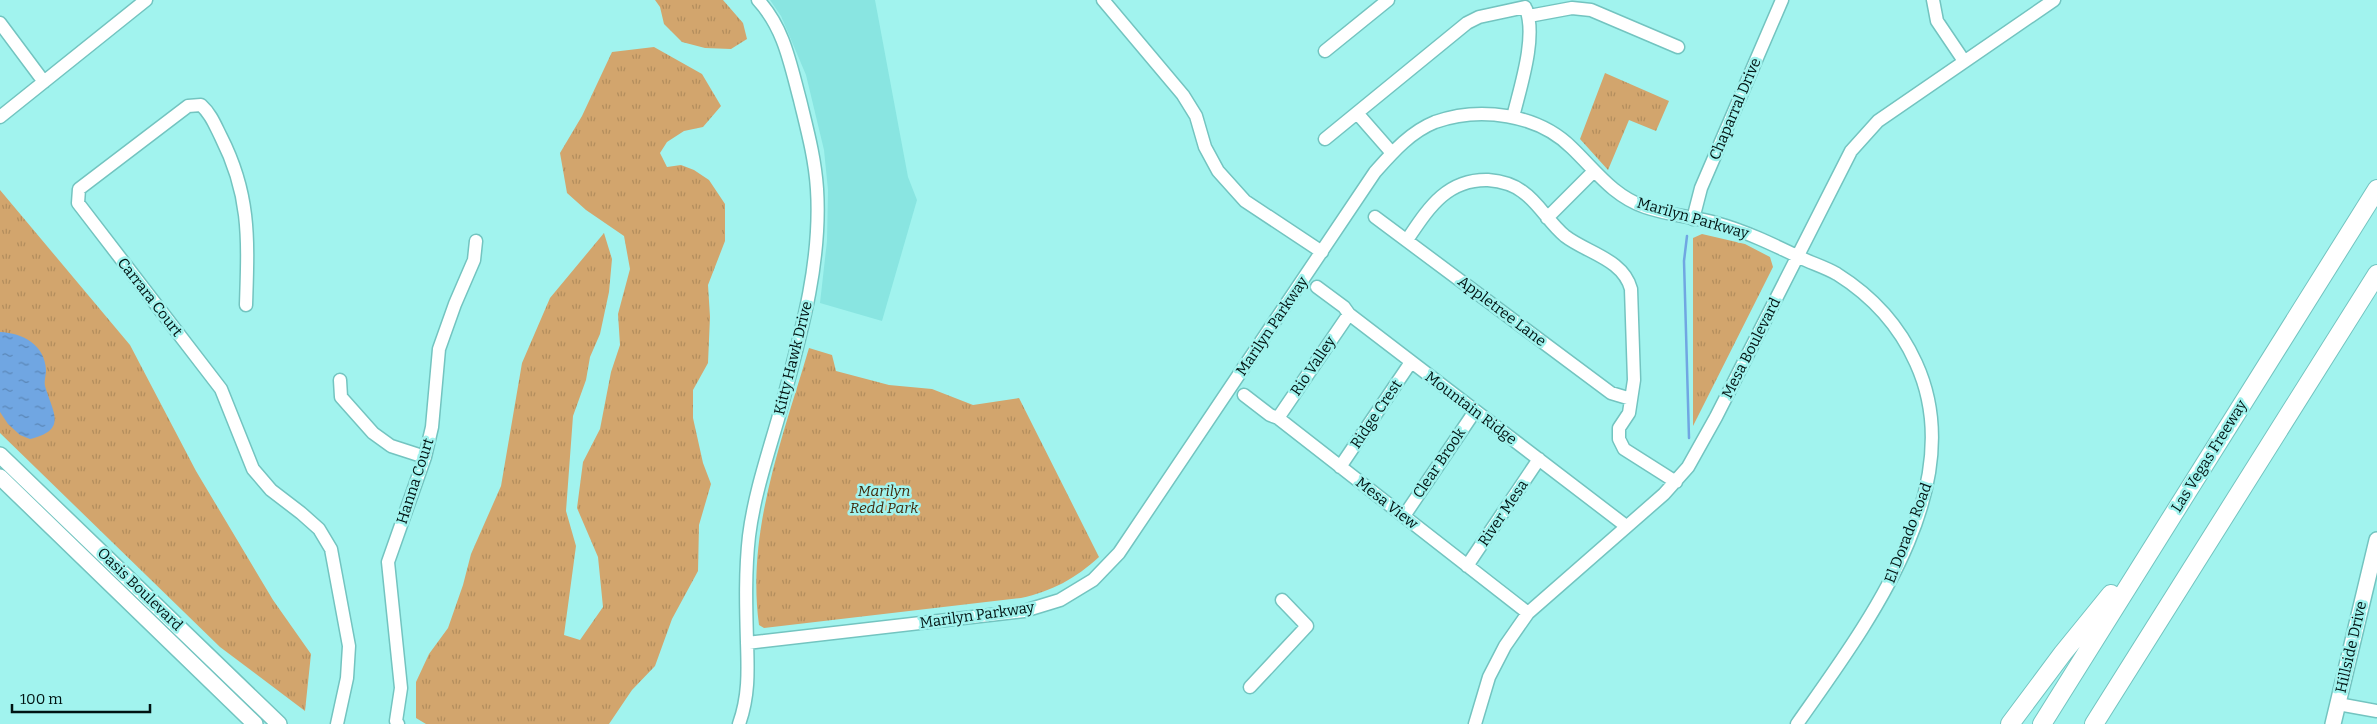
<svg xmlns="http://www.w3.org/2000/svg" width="2377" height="724" font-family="Bitter,serif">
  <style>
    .built { fill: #89e5e1 }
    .grass { fill: url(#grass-tufts) }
    .water { fill: url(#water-ripples) }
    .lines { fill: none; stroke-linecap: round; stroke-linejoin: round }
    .stream { stroke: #70a6e2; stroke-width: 2.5 }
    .minor-casing { stroke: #73c4c0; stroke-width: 15 }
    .major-casing { stroke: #73c4c0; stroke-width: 18 }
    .highway-casing { stroke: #73c4c0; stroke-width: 20 }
    .minor { stroke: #fff; stroke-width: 12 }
    .major { stroke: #fff; stroke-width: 15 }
    .highway { stroke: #fff; stroke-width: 18 }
    .labels { text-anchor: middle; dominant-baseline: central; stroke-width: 5; stroke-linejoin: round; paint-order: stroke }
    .street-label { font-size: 15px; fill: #001312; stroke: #a1f3ee }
    .park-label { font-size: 15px; font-style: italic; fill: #412b0d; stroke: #a1f3ee }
  </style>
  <defs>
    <pattern id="grass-tufts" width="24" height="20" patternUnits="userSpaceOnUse" patternTransform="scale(1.25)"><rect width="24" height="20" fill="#d2a56d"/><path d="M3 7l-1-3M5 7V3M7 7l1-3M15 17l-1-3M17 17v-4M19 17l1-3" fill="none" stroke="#b28d5d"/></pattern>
    <pattern id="water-ripples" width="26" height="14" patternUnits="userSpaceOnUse" patternTransform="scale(1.25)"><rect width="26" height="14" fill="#70a6e2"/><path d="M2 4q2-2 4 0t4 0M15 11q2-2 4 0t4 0" fill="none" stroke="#5a86b6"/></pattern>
  </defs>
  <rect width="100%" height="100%" fill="#a1f3ee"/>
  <path class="built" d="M770,0H875L908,177L917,200L882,321L820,303L827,241L828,190L824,150L806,75L781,16Z"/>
  <path class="grass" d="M655,0H723L743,23L747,39L731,49L705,48L682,42L664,24L660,7Z
    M654,47L702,74L721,106L703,127L684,131L667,142L660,153L667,167L681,165L694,170L709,180L725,204V241L708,285L710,317L708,363L693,390V418L703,463L711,484L699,525L698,571L672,619L655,666L632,690L609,724H426L416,718V682L429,654L448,628L463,585L471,554L501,486L522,363L550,298L604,233L612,259L609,292L600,334L590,357L586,380L573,416L566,511L576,546L564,635L580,640L603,607L598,557L577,508L583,462L600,429L611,372L620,345L618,314L630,269L624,236L586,210L567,193L560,153L582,116L612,52Z
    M1605,73L1669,101L1656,131L1629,120L1608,170L1580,139Z
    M0,190L130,345L196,471L273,600L311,654L305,711L220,647L0,433Z
    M1702,234L1745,244L1770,257L1773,267L1693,426V238Z
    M809,348L832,355L836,371L889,385L932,389L973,405L1019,398L1099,557C1075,579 1052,591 1021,598L764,628L759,625C746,531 783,437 809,348Z"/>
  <path class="water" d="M0,332C23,333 45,345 46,370C46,376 44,380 45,386C53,413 68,430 30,439L20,435L8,424L0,412Z"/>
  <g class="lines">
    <path class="stream" d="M1687,236L1684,261L1689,438"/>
    <g class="minor-casing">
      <path id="minor" d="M1103,0L1183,95L1196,116L1205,147L1218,171L1245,201L1322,252
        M1933,0L1937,21L1964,61
        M1529,16L1572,8L1591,10L1678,47
        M0,23L44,82
        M1325,51L1388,0
        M1357,113L1392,153
        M0,117L146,0
        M1513,117C1520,88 1537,37 1526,9
        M1325,139L1467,23L1479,17L1525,7
        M1375,217L1611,393L1631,399
        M1547,218L1593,172
        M1693,219L1701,188L1782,0
        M1407,240C1428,209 1446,179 1488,180C1500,181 1513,184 1523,192C1539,203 1549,223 1565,236C1587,253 1623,259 1631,289L1634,380L1629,413L1619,428V439L1624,449L1676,482
        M1317,287L1344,307L1349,314L1626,526
        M246,305C248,241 251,196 221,137C215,125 211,114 201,105L188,106L79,189L78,203L221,389L253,469L271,490L301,513L319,529L331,549L349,646L347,678L337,724
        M340,380L341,397L373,433L391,446L425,457
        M1244,395L1270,415L1278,418L1528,613
        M1278,418L1349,314
        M1340,467L1411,362
        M1404,516L1475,411
        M1467,566L1539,459
        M747,643L1024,611L1060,600L1093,580L1119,553L1375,172C1392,153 1410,132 1435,122C1480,106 1538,114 1572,148C1596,171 1613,196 1645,207C1668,215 1693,217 1716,223C1745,231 1772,244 1799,257C1811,263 1825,267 1837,274C1872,296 1899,325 1916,363C1973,487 1865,627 1797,724
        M1250,687L1307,626L1282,600
        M2338,704L2377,711
        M398,724L396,721L401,688L388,562L425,457L432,427L439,349L455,304L474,260L476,241
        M739,724C749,696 748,671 747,642C746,607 745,571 749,536C754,496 767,457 778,419C798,344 822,267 817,189C815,158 807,129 800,100C790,63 784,28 758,0
        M1475,724L1489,677L1505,646L1528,613L1664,494L1688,467L1716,417L1851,151L1878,121L2054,0"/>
    </g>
    <g class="major-casing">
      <path id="major" d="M0,455L279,724
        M0,477L255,724
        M2333,724L2377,540"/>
    </g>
    <g class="highway-casing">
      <path id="highway" d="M2010,724L2063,653L2111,594
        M2042,724L2377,189
        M2094,724L2377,274"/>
    </g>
    <use href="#minor" class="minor"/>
    <use href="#major" class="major"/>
    <use href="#highway" class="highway"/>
  </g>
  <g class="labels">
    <g class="street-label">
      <text transform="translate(1735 109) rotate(-67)">Chaparral Drive</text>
      <text transform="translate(1693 218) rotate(16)">Marilyn Parkway</text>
      <text transform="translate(150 297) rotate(52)">Carrara Court</text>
      <text transform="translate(1502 311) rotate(37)">Appletree Lane</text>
      <text transform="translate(1272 326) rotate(-56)">Marilyn Parkway</text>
      <text transform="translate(1751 348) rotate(-63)">Mesa Boulevard</text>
      <text transform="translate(793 358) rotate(-76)">Kitty Hawk Drive</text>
      <text transform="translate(1313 366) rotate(-56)">Rio Valley</text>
      <text transform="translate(1471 408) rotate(37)">Mountain Ridge</text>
      <text transform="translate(1376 414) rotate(-56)">Ridge Crest</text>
      <text transform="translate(2209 456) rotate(-58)">Las Vegas Freeway</text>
      <text transform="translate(1439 463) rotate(-56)">Clear Brook</text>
      <text transform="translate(415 481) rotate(-72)">Hanna Court</text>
      <text transform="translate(1387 503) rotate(38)">Mesa View</text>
      <text transform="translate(1503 513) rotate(-56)">River Mesa</text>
      <text transform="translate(1908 533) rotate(-69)">El Dorado Road</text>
      <text transform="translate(140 589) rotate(44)">Oasis Boulevard</text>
      <text transform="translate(977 615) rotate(-8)">Marilyn Parkway</text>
      <text transform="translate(2351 647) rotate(-77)">Hillside Drive</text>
    </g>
    <g class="park-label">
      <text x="884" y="491">Marilyn<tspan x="884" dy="17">Redd Park</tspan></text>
    </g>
  </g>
  <path d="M12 704v8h138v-8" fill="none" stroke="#001312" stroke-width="2.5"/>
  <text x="20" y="704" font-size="15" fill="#001312" stroke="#a1f3ee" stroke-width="4" paint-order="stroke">100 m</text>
</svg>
